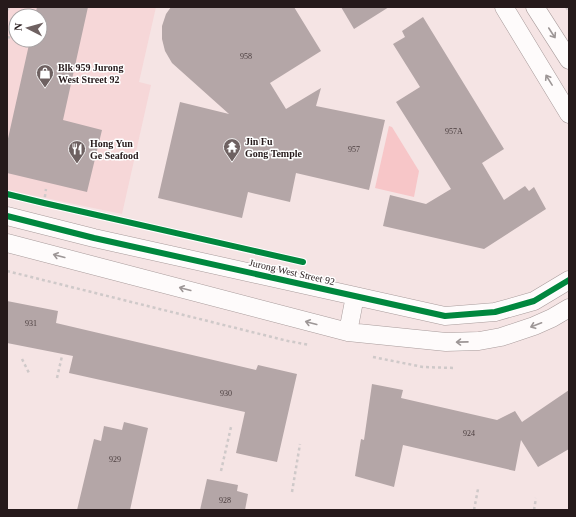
<svg xmlns="http://www.w3.org/2000/svg" width="576" height="517" font-family="'Times New Roman',serif">
  <style>
    .built { fill: #f6d7d8; fill-rule: evenodd }
    .green { fill: #f7c6c8 }
    .building { fill: #b4a6a7 }
    .lines { fill: none; stroke-linecap: round; stroke-linejoin: round }
    .minor-casing { stroke: #a89b9b; stroke-width: 19 }
    .path { stroke: #cfc9c9; stroke-width: 2.5; stroke-dasharray: 3 3; stroke-linecap: butt }
    .minor { stroke: #fefbfb; stroke-width: 18 }
    .cycleway-casing { stroke: #fff; stroke-width: 8 }
    .cycleway { stroke: #00873e; stroke-width: 6 }
    .oneway { stroke: #9d9696 }
    .labels { text-anchor: middle; dominant-baseline: central; stroke-width: 3; stroke-linejoin: round; paint-order: stroke }
    .number-label { font-size: 8px; fill: #4a3d3e }
    .poi-label { font-size: 10px; font-weight: bold; fill: #261a1b; stroke: #fff; text-anchor: start }
    .street-label { font-size: 10px; fill: #261a1b; stroke: #fff }
  </style>
  <rect width="100%" height="100%" fill="#f5e4e4"/>
  <path class="built" d="M7,7H156L139,82L151,85L122,214L7,190ZM16,16H40V40H16Z"/>
  <path class="green" d="M389,126L392,127L419,171L414,197L375,188Z"/>
  <path class="building" d="M37,7H88L63,120L102,130L87,192L7,173V143L30,40H40V16H35Z
    M171,7H294L321,51L270,83L286,109L321,88L316,106L385,120L369,190L296,173L290,202L248,192L242,218L158,198L180,102L229,114L172,63L165,51L162,39V26L166,14Z
    M341,7H389L354,29Z
    M423,17L504,149L482,163L504,200L525,186L529,191L534,187L546,209L484,249L383,226L390,195L426,204L451,189L396,102L420,87L393,44L405,37L402,31Z
    M7,301L58,311L56,323L256,370L258,365L297,374L277,462L236,453L245,412L69,373L73,356L7,343Z
    M372,384L403,390L401,398L497,420L515,411L522,422L569,390V449L538,467L521,440L515,471L403,445L394,487L355,476L361,439L364,440Z
    M124,422L148,428L130,510H77L94,439L101,441L104,426L122,430Z
    M207,479L238,485L237,491L248,494L245,510H200Z"/>
  <g class="lines">
    <g class="minor-casing">
      <path id="minor" d="M504,7L569,114
        M535,7L569,60
        M7,216L94,238L445,316L495,312L534,301L569,280
        M7,243L348,332L446,342L479,341L501,337L534,326L552,318L569,308
        M348,332L355,296"/>
    </g>
    <path class="path" d="M566,7L569,11
      M7,10L10,7
      M7,37L16,39
      M24,40H25
      M44,203L46,189
      M7,271L288,341L310,345
      M373,357L423,367L454,368
      M22,359L30,375
      M57,378L62,356
      M221,471L231,427
      M292,492L300,444
      M474,510L478,489
      M534,510L536,498"/>
    <use href="#minor" class="minor"/>
    <g class="cycleway-casing">
      <path id="cycleway" d="M7,194L44,203L303,262
        M7,216L94,238L445,316L495,312L534,301L569,280"/>
    </g>
    <use href="#cycleway" class="cycleway"/>
  </g>
  <defs><path id="oneway-shaft" d="M-6 0H5M1.5-3L5.5 0L1.5 3" fill="none" stroke-width="1.6" stroke-linecap="round" stroke-linejoin="round"/></defs>
  <g class="oneway">
    <use href="#oneway-shaft" transform="translate(552 33) rotate(57)"/>
    <use href="#oneway-shaft" transform="translate(549 80) rotate(-122)"/>
    <use href="#oneway-shaft" transform="translate(59 256) rotate(-165)"/>
    <use href="#oneway-shaft" transform="translate(185 289) rotate(-165)"/>
    <use href="#oneway-shaft" transform="translate(311 323) rotate(-165)"/>
    <use href="#oneway-shaft" transform="translate(536 325) rotate(159)"/>
    <use href="#oneway-shaft" transform="translate(462 342) rotate(179)"/>
  </g>
  <defs>
    <g id="shop-pin" transform="scale(0.9)"><path d="M0 17L-7.5 6A9.5 9.5 0 1 1 7.5 6Z" fill="#6e6161" stroke="#fff"/><path d="M-5-2.5h2.3a2.7 3.5 0 0 1 5.4 0H5L5.5 6h-11ZM-1.5-2.5h3a1.5 2.3 0 0 0-3 0Z" fill="#fff"/></g>
    <g id="temple-pin" transform="scale(0.9)"><path d="M0 17L-7.5 6A9.5 9.5 0 1 1 7.5 6Z" fill="#6e6161" stroke="#fff"/><path d="M0-6L5-2H3V0L6.5 2.5H4V6H1.5V3h-3V6H-4V2.5H-6.5L-3 0V-2H-5Z" fill="#fff"/></g>
    <g id="restaurant-pin" transform="scale(0.9)"><path d="M0 17L-7.5 6A9.5 9.5 0 1 1 7.5 6Z" fill="#6e6161" stroke="#fff"/><path d="M-5-6h1v4h1v-4h1v4h1v-4h1v5L-1.5 .5V6h-2V.5L-5-1ZM5-6V6H3V1.5H1.5Q1.5-4 5-6Z" fill="#fff"/></g>
  </defs>
  <g fill-rule="evenodd">
    <use href="#shop-pin" x="45" y="73"/>
    <use href="#temple-pin" x="232" y="147"/>
    <use href="#restaurant-pin" x="77" y="149"/>
  </g>
  <g class="labels">
    <g class="number-label">
      <text x="246" y="56">958</text>
      <text x="454" y="131">957A</text>
      <text x="354" y="149">957</text>
      <text x="31" y="323">931</text>
      <text x="226" y="393">930</text>
      <text x="469" y="433">924</text>
      <text x="115" y="459">929</text>
      <text x="225" y="500">928</text>
    </g>
    <g class="poi-label">
      <text x="58" y="67">Blk 959 Jurong<tspan x="58" dy="12">West Street 92</tspan></text>
      <text x="245" y="141">Jin Fu<tspan x="245" dy="12">Gong Temple</tspan></text>
      <text x="90" y="143">Hong Yun<tspan x="90" dy="12">Ge Seafood</tspan></text>
    </g>
    <g class="street-label">
      <text transform="translate(292 272) rotate(13)">Jurong West Street 92</text>
    </g>
  </g>
  <rect width="576" height="517" fill="none" stroke="#261a1b" stroke-width="16"/>
  <g transform="translate(28 28) rotate(276)"><circle r="19" fill="#ffffff" stroke="#a8a3a4"/>
  <path d="M0-3L7 15L0 10L-7 15Z" fill="#6e6161"/>
  <text y="-6" font-size="11" font-weight="bold" text-anchor="middle" fill="#261a1b">N</text>
  </g>
</svg>
